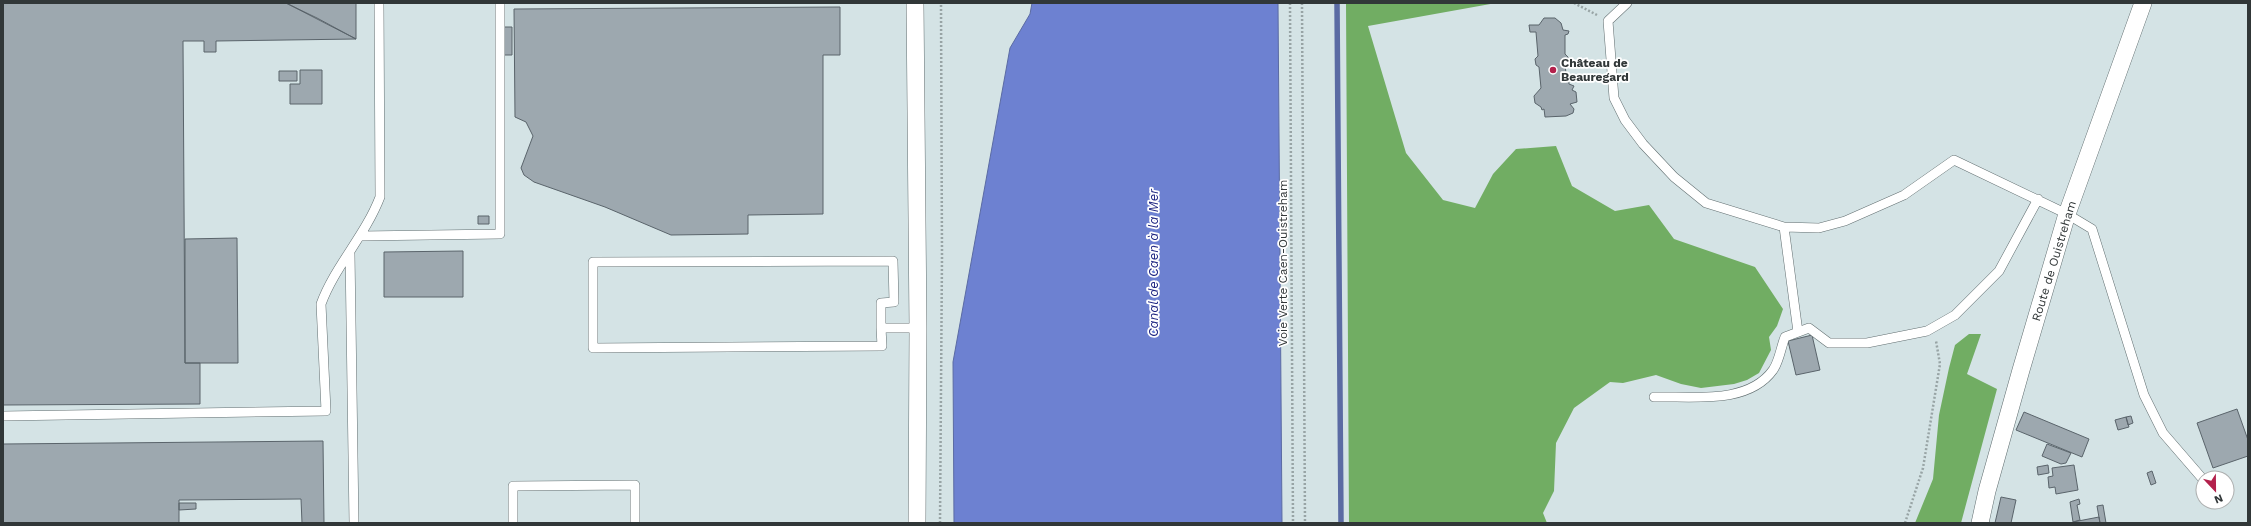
<svg xmlns="http://www.w3.org/2000/svg" width="2251" height="526" font-family="'Work Sans',sans-serif">
  <style>
    .forest { fill: #71ad63 }
    .water { fill: #6d81d1; stroke: #5b6ba3 }
    .lines { fill: none; stroke-linecap: round; stroke-linejoin: round }
    .stream { stroke: #5b6ba3; stroke-width: 5.5 }
    .building { fill: #9da8af; stroke: #5a646b }
    .service-casing { stroke: #626f71; stroke-width: 10 }
    .minor-casing { stroke: #626f71; stroke-width: 18 }
    .path { stroke: #98a4a5; stroke-width: 2.5; stroke-dasharray: 2 2; stroke-linecap: butt }
    .service { stroke: #fff; stroke-width: 9 }
    .minor { stroke: #fff; stroke-width: 17 }
    .poi-dot { fill: #b3214c; stroke: #fff; stroke-width: 1.5 }
    .labels { text-anchor: middle; dominant-baseline: central; stroke-width: 3.5; stroke-linejoin: round; paint-order: stroke }
    .poi-label { font-size: 12px; font-weight: bold; fill: #313738; stroke: #fff; text-anchor: start }
    .street-label { font-size: 12px; fill: #313738; stroke: #fff }
    .water-label { font-size: 13px; font-style: italic; fill: #1f2682; stroke: #fff }
  </style>
  <rect width="100%" height="100%" fill="#d4e3e5"/>
  <path class="forest" d="M1346,3H1496L1368,26L1406,153L1443,200L1475,208L1493,174L1516,149L1556,146L1572,186L1615,211L1649,205L1674,239L1755,267L1783,309L1777,326L1769,337L1771,350L1759,373L1747,380L1734,384L1701,388L1681,384L1656,375L1623,383L1610,382L1574,408L1556,443L1554,491L1543,513L1547,523H1349Z
    M1969,334H1981L1967,374L1997,389L1961,523H1915L1933,479L1939,415L1949,368L1955,345Z"/>
  <path class="water" d="M1032,3H1278L1282,523H954L953,362L1010,48L1030,14Z"/>
  <g class="lines">
    <path class="stream" d="M1337,3L1341,523"/>
  </g>
  <path class="building" d="M3,3H286L356,39L216,41V52H204V41H183L185,363H200V404L3,405Z
    M286,3H356V39L317,18Z
    M840,7V55H823V214L748,215V234L671,235L605,207L534,182L524,175L521,168L533,136L526,122L515,117L514,9Z
    M1544,18H1555L1561,23L1563,30L1569,31L1568,34L1565,35V54L1568,57V62L1565,65L1566,73H1568L1569,84L1574,86L1572,90L1576,92L1577,102L1570,104L1574,109L1573,113L1566,116L1545,117L1544,109L1542,110L1541,107L1535,103L1534,96L1541,88L1539,67L1536,65L1535,59L1538,56L1536,32H1530L1529,25H1539Z
    M504,27H512V55H504Z
    M300,70H322V104H290V84H300Z
    M279,71H297V81H279Z
    M478,216H489V224H478Z
    M237,238L238,363H185V239Z
    M463,251V297H384V252Z
    M1812,335L1820,370L1796,375L1788,341Z
    M2237,409L2248,440V456L2213,468L2197,423Z
    M2024,412L2089,439L2082,457L2016,430Z
    M2131,416L2133,423L2128,425L2126,417Z
    M2126,417L2129,427L2118,430L2115,420Z
    M323,441L324,523H302L301,499L179,500V523H187H3V444Z
    M2047,444L2071,453L2066,463L2061,464L2042,456Z
    M2048,465L2049,473L2038,475L2037,467Z
    M2074,465L2078,490L2056,494L2055,487L2049,488L2048,477L2053,476L2052,468Z
    M2152,471L2156,483L2151,485L2147,473Z
    M2001,497L2016,500L2011,523H1995Z
    M2079,499L2080,504L2077,505L2080,520L2073,522L2070,502Z
    M179,503H196V509L179,510Z
    M2103,505L2106,523H2100L2097,506Z
    M2099,517L2100,523H2073V522Z"/>
  <g class="lines">
    <g class="service-casing">
      <path id="service" d="M1627,3L1608,21L1614,98L1625,120L1643,144L1674,177L1706,203L1784,227L1819,228L1845,221L1904,195L1954,160L2067,214L2092,229L2144,395L2163,433L2201,477
        M1784,227L1798,332
        M361,236L500,234V3
        M350,254L354,523
        M881,328V303L894,302L893,261L593,262V348L882,346L881,328H918
        M1654,397C1692,396 1748,405 1773,370C1779,362 1781,347 1785,337L1809,328L1829,343H1867L1927,331L1955,315L1999,271L2038,199
        M3,416L326,411L321,304C335,266 365,236 380,197L379,3
        M513,523V486L635,485V523"/>
    </g>
    <g class="minor-casing">
      <path id="minor" d="M915,3L918,328L917,523
        M1980,523L1987,491L2021,370L2067,214L2143,3"/>
    </g>
    <path class="path" d="M1290,3L1293,523
      M1302,3L1305,523
      M1574,3L1597,15
      M940,523L942,256L941,3
      M1905,523L1923,468L1940,364L1936,341"/>
    <use href="#service" class="service"/>
    <use href="#minor" class="minor"/>
  </g>
  <circle class="poi-dot" cx="1553" cy="70" r="4"/>
  <g class="labels">
    <g class="poi-label">
      <text x="1561" y="63">Château de<tspan x="1561" dy="14">Beauregard</tspan></text>
    </g>
    <g class="street-label">
      <text transform="translate(2054 261) rotate(-73)">Route de Ouistreham</text>
      <text transform="translate(1283 263) rotate(-90)">Voie Verte Caen-Ouistreham</text>
    </g>
    <g class="water-label">
      <text transform="translate(1153 263) rotate(-90)">Canal de Caen à la Mer</text>
    </g>
  </g>
  <rect width="2251" height="526" fill="none" stroke="#313738" stroke-width="8"/>
  <g transform="translate(2215 490) rotate(158)"><circle r="19" fill="#ffffff" stroke="#adafaf"/>
  <path d="M0-3L7 15L0 10L-7 15Z" fill="#b3214c"/>
  <text y="-6" font-size="11" font-weight="bold" text-anchor="middle" fill="#313738">N</text>
  </g>
</svg>
